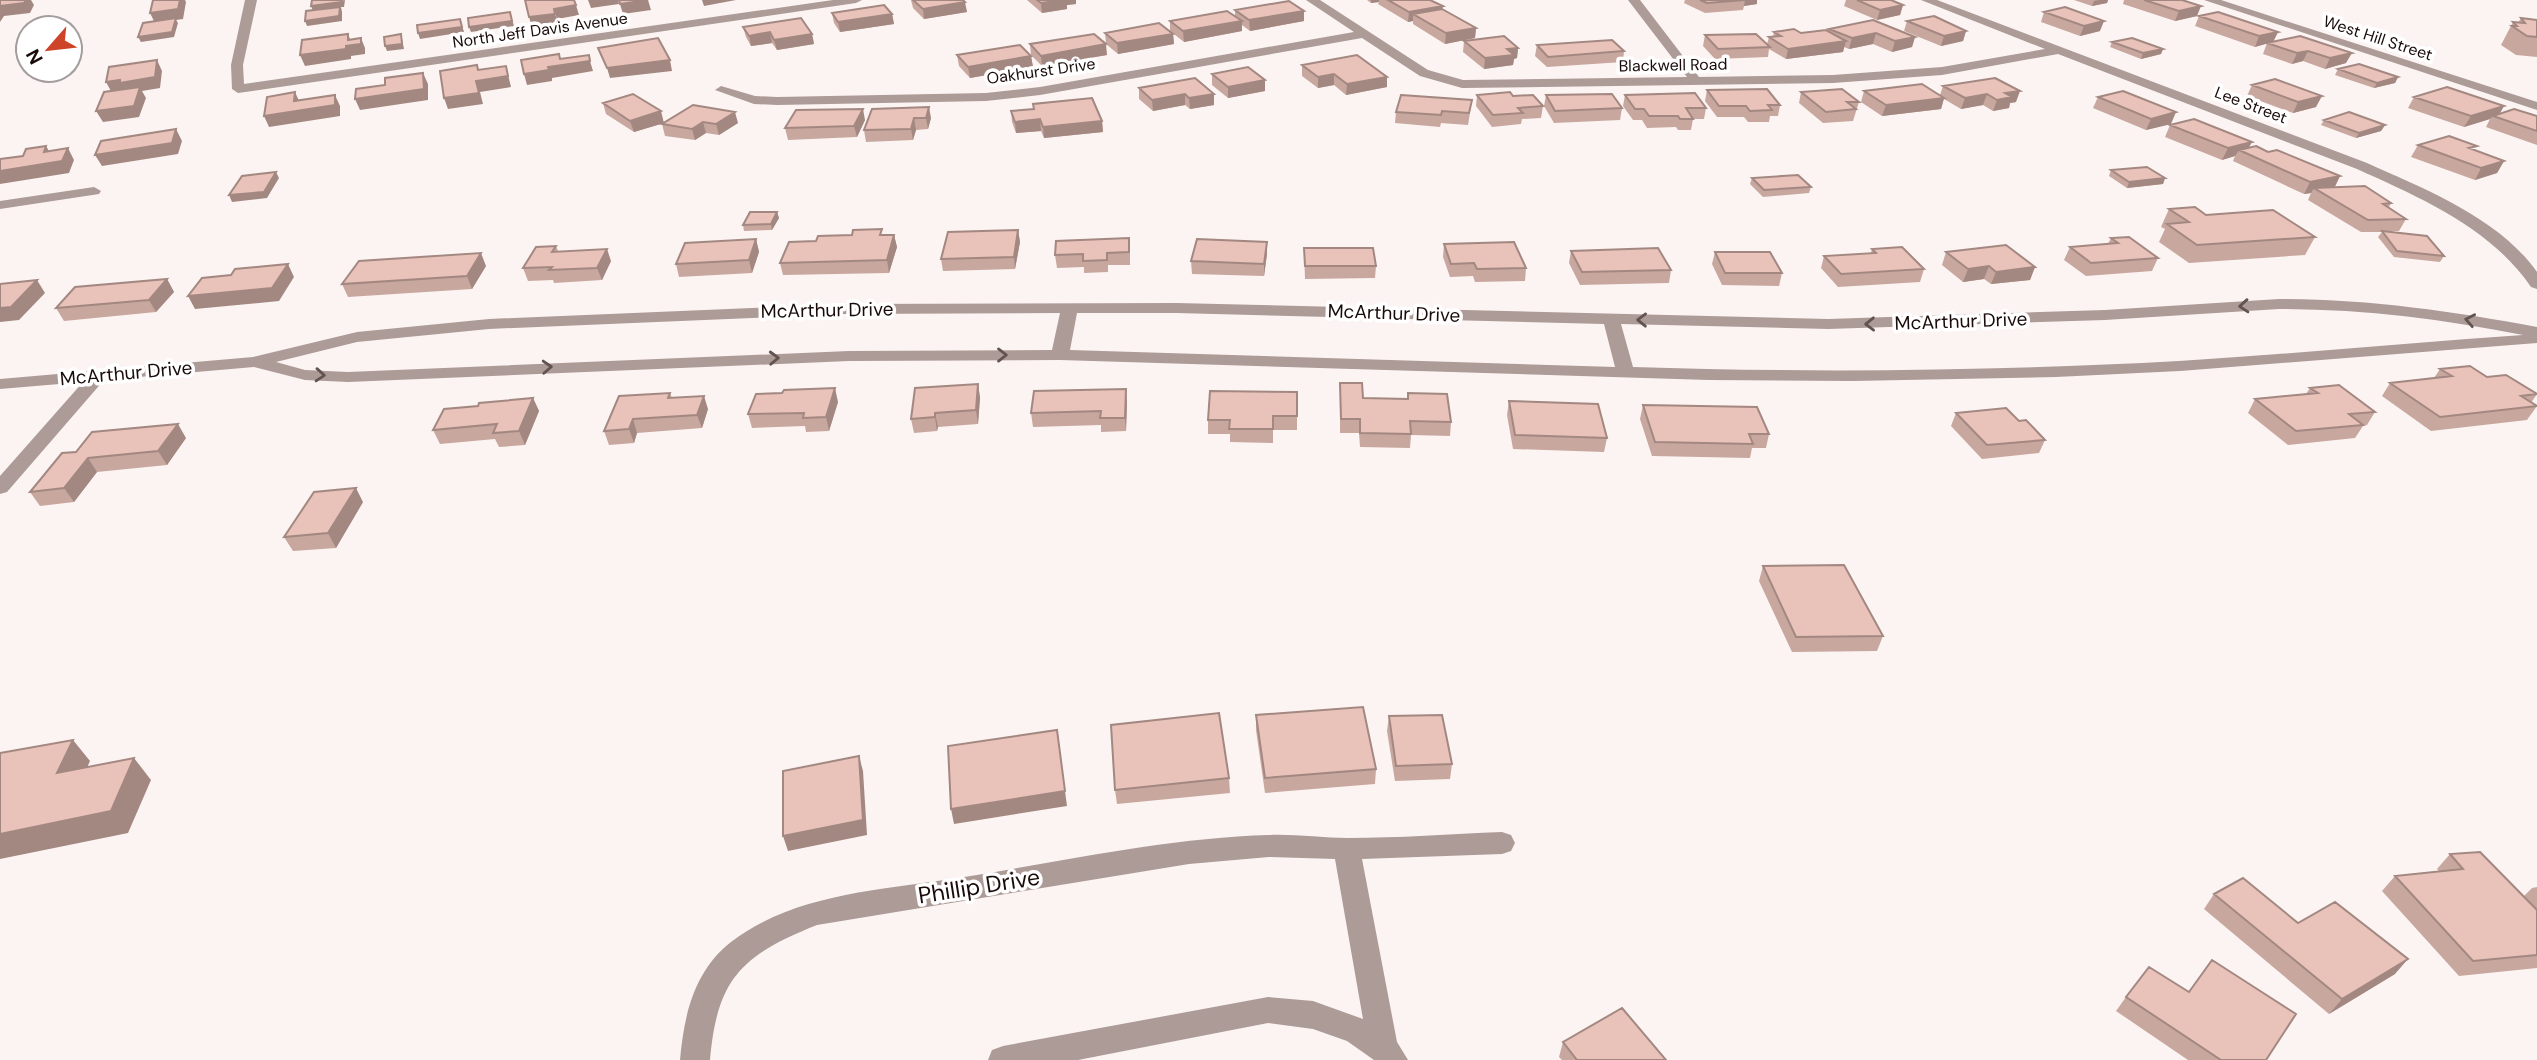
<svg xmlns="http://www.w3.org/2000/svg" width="2537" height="1060" font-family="'DM Sans',sans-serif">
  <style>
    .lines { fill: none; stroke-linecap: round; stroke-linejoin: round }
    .street { fill: #ac9b97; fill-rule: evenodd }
    .wall { fill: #c8a79f }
    .shaded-wall { fill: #a38882 }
    .building { fill: #e9c2b9; stroke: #a38882; stroke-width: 2 }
    .oneway { stroke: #625350 }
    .labels { text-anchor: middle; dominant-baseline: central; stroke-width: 7; stroke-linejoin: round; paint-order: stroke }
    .far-street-label { font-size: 16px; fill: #180b09; stroke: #fff }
    .street-label { font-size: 19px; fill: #180b09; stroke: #fff }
    .near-street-label { font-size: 23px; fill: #180b09; stroke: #fff }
  </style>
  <rect width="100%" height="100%" fill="#fcf4f2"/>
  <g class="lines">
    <path class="street" d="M245,0H257L243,65L244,84L833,0H862L856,3L238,93L232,89L231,65Z
      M1306,0H1320L1428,70L1463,80L1687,77L1628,0H1640L1699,77L1833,75L1942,67L2045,49L1921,0H1937L2367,163C2425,189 2499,218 2537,272V289L2531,287C2491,228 2421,198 2357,169L2058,54L1942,75L1833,83L1462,88L1420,76L1362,38L1040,95L986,101L777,105L754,104L715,90L721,86L755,96L777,97L986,93L1040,87L1354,32Z
      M2204,0H2221L2537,102V110Z
      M94,187L101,191L99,194L0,209V201Z
      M2279,299C2367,299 2451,311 2537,327V343L2180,371L2056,377L1852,381L1709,380L1060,360L849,361L348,382L305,380L254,367L104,380L7,492L0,494V476L83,382L0,389V379L253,357L357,332L489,319L844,304L1176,303L1828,319L2105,310ZM2279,309C2362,309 2442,319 2523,335C2408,343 2294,354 2179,361C1997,371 1815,373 1633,367L1621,324L1828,329L2105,320ZM1060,313L1052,350L849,351L348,372L305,370L276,362L357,342L489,329L844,314ZM1077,313H1176L1604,324L1615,367L1070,350Z
      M1502,832L1511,835L1515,843L1511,851L1502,854L1362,859L1397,1042L1408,1060H1374L1347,1041L1313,1029L1268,1023L1078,1060H988L992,1050L1003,1046L1268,997L1313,1001L1363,1019L1335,859L1269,857L1189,864L817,925C742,955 717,978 710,1060H680C684,1015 694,971 731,942C795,893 882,890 958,878C1060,862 1166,838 1269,835C1295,834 1322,838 1348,838C1399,838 1451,834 1502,832Z"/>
  </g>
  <path class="wall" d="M911,0H963L967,12L924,19L913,8Z
    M1027,0H1076V4L1067,5V9L1042,13Z
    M1367,0H1430L1443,9L1476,28L1475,38L1445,44L1413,24V21L1408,22L1378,4L1379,2L1371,3Z
    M1685,0H1757V4L1744,6L1743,10L1705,13L1684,3Z
    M1846,0H1891L1903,5L1900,15L1877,20L1844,6Z
    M2074,0H2108L2107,3L2092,6Z
    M2124,0H2182L2197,16L2175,21L2123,4Z
    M1235,10L1304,11V21L1250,31L1242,25V31L1184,42L1170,31V21L1235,17Z
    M2044,12L2100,31L2080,36L2041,22Z
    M832,13L892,14L894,24L840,32L834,23Z
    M2199,16L2278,32L2273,42L2300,36L2346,63L2325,69L2303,61L2292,64L2263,54L2267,43L2255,47L2195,26Z
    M2521,18L2537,20V57L2516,55L2501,45L2513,22L2518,23Z
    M1907,21L1966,31L1963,41L1941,46L1904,31Z
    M743,27L812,34L814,44L777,50L772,43L751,46L746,37Z
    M1829,29L1915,37L1912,47L1892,52L1873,44L1849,49L1844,47L1843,52L1786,59L1769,49L1768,57L1715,59L1703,46L1705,35L1767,44L1769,37H1773L1774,32L1801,33L1828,31Z
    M1105,33L1173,34L1174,44L1118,54L1106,44Z
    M1464,41L1518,48L1517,58L1514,59L1513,65L1484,69L1463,52Z
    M2112,42L2163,49L2161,54L2141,59L2110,47Z
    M1030,44L1107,55L1042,66L1031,55Z
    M1537,45L1624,51L1623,62L1547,67L1535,56Z
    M957,55L1031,56L1033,67L970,78L959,66Z
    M1302,65L1387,87L1346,95L1334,85L1318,88L1302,76Z
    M2338,69L2398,77L2395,83L2374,88L2335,75Z
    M1212,74L1265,91L1228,98L1212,85Z
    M1995,78L2016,102L2010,103L2009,108L1993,111L1983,105L1961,109L1944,99L1941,109L1882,116L1861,102L1864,91L1940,95L1943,86Z
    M2252,85L2316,107L2293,113L2247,96Z
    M1139,88L1214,94V105L1190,109L1185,105L1153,111L1139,99Z
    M1707,90L1780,105L1778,116H1770L1769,122H1748L1744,117H1717L1705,101Z
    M1801,92L1859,102L1853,121L1823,123L1799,103Z
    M1477,95L1513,96L1543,106L1541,118L1522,119L1521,124L1492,127L1476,106Z
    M1546,95L1622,108L1620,120L1554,123L1544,106Z
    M1625,95L1706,108L1704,119H1693L1691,130H1678L1676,127L1647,128L1642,120H1633L1623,106Z
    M2098,97L2171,124L2146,130L2093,108Z
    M2414,97L2500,113L2537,116V145L2486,127L2490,119L2464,127L2408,108Z
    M1472,100L1468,125L1441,123L1440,127L1395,123L1396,112Z
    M603,103L664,123L634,132L606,114Z
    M1033,104L1102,121L1103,132L1044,138L1041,131L1016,133L1012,122L1011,111L1033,109Z
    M693,105L738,123L719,135L706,133L695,140L665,136L662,124Z
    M872,109L931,118L928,129L916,130L913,140L866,142L864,130Z
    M865,120L857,137L788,140L785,128Z
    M2324,120L2385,125L2381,131L2356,138L2321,125Z
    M2170,125L2249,148L2268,152L2340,176L2335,187L2391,203L2389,207L2406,219L2399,231H2386L2444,256L2440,262L2394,257L2378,237L2382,232H2361L2308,200L2311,193L2304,194L2233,161L2235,156L2222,160L2165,137Z
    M2418,145L2474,150L2504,161L2497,173L2475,180L2411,157Z
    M2111,170L2165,178L2163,184L2127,188L2109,176Z
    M1752,178L1811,187L1809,193L1763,197L1750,184Z
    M2169,209L2206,215L2315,237L2305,255L2189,263L2159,242L2165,229L2161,227Z
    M777,212L779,218L772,230L744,231L743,225Z
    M1018,230L1020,242L1015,269L943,271L941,259Z
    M883,235H894L897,247L889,273L783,275L780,263Z
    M2111,238L2158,258L2152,271L2086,276L2064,260L2070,247L2108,244Z
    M756,239L759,252L752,273L679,277L676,264Z
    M1444,244L1526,268L1525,281L1475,282L1473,276L1450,277L1443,257Z
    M556,246L558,251L611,261L602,280L554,283L553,280L528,281L523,268Z
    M1304,248L1376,266L1375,278L1305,279Z
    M1872,249L1924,269L1920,282L1838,287L1821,268L1824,256L1871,253Z
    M1130,251V265H1108V272L1084,273V267L1057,268L1055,255Z
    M1571,251L1671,270L1669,283L1580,285L1569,263Z
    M1715,252L1782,273L1779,286L1722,285L1712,264Z
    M1946,252L2035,267L2030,280L1991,284L1984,279L1963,282L1942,265Z
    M1267,254L1264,276L1192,274L1191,261Z
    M486,266L472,289L348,297L342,284Z
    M167,279L174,292L156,312L64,321L56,308Z
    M2440,369L2487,377L2537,394L2531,403L2537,406L2527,420L2431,431L2382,396L2390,383L2434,378Z
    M1340,383L1363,398L1407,399L1408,393L1451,422L1450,436L1411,435L1410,448L1360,447L1359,433H1340Z
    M978,384L980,398L978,424L938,427L937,431L914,433L911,419Z
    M2310,388L2375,412L2367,425L2363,426L2355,438L2288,445L2248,413L2255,399L2306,394Z
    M1297,392V430H1273V443L1230,442V434H1208V420Z
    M670,393L672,398L708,409L702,428L637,433L634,443L609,445L604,431Z
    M533,398L539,411L525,445L499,447L495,439L440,444L433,430L478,406Z
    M1509,401L1607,438L1604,452L1513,449L1507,415Z
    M838,402L829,431L806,432L805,426L752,428L748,414Z
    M1127,402L1126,431L1101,432V425L1033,427L1031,413Z
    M1643,405L1769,434L1766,448H1752L1750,458L1652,456L1640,419Z
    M1956,413L2019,421L2045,440L2039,453L1982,459L1951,426Z
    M186,438L167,465L97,472L74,502L40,506L30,492L62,453Z
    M363,502L336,548L293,551L284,537Z
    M1763,566L1883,636L1877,651L1792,652L1759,581Z
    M1256,715L1376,769L1375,784L1265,793L1256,730Z
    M1389,716L1452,764L1450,779L1395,781L1387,731Z
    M1229,778L1230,793L1117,804L1115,790Z
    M2450,854L2524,896L2532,888L2537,887V968L2459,976L2382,891L2395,876L2439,871L2437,869Z
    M2214,894L2298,923L2395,974L2329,1014L2204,909Z
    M2189,992L2266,1060H2188L2116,1011L2126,997Z
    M1563,1042L1666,1060H1562L1559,1057Z"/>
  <path class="shaded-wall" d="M26,0H31L34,5L30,13L4,16L0,22V6Z
    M180,0H185L186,2L183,19L176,20L178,23L174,37L141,42L138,37L155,23L150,13Z
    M345,0L344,7H341L342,12V21L307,26L305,21L313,11L311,6Z
    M588,0H618L619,4L591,8Z
    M648,0L651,10L623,14L620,4Z
    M702,0H736L704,6Z
    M1062,0H1076V4L1067,5V9L1042,13L1041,3Z
    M1371,0H1379V2L1371,3Z
    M1738,0H1757V4L1744,6L1745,0Z
    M2099,0H2108L2107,3L2092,6L2094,1Z
    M965,2L967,12L924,19L923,9Z
    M576,5L579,15L557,19L554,9Z
    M1903,5L1900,15L1877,20L1880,10Z
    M1443,6L1442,16L1413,14V21L1408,22L1409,12Z
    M2201,6L2197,16L2175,21L2179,11Z
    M1304,11V21L1250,31L1249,20Z
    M510,12L514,26L471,32L469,27Z
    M555,14L559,24L532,27L529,17Z
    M892,14L894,24L840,32L838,22Z
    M460,19L464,32L420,39L418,33Z
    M1242,21V31L1184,42L1183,31Z
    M2104,21L2100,31L2080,36L2084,26Z
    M1476,28L1475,38L1445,44L1446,33Z
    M1966,31L1963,41L1941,46L1944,36Z
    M770,32L772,43L751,46L749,36Z
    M2278,32L2273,42L2255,47L2259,36Z
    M1876,33L1873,44L1849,49L1852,38Z
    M348,34L352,44L361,38L365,48V54L351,56V59L305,66L300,55L348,40Z
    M401,34L404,49L387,51L385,46Z
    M812,34L814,44L777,50L774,40Z
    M1173,34L1174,44L1118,54L1117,43Z
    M1915,37L1912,47L1892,52L1895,41Z
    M1846,41L1843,52L1786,59L1788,49Z
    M1106,44L1107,55L1042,66L1041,56Z
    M1518,48L1517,58L1514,59L1513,65L1484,69L1485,58L1507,49Z
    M2163,49L2161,54L2141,59L2143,53Z
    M2308,51L2303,61L2292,64L2297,53Z
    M2352,53L2346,63L2325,69L2330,58Z
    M1031,56L1033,67L970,78L968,67Z
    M157,60L162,71L160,88L142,91L146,98L139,117L103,122L96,111L112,93L106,82L120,80Z
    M670,60L672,71L610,78L607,68Z
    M590,61L593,71L552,78V81L527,85L524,74L548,67Z
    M477,65L481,76L506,66L511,87L480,92L483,104L448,109L444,98L476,81L478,70Z
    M423,73L428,84V100L360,110L355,99Z
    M1334,74V85L1318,88V77Z
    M1387,77V87L1346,95L1347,84Z
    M2398,77L2395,83L2374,88L2377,83Z
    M1265,80V91L1228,98V87Z
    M2020,91L2016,102L2010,103L2009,108L1993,111L1997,100L2005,93Z
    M295,92L300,103L335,95L340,106V116L269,127L264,116L294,101Z
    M1185,94V105L1153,111L1152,100Z
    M1214,94V105L1190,109L1189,98Z
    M1987,94L1983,105L1961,109L1965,98Z
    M2322,96L2316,107L2293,113L2298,102Z
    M1944,98L1941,109L1882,116L1886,105Z
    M2504,106L2498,117L2493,116L2490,119L2464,127L2471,116Z
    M929,107L931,118L928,129L926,118Z
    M863,109L865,120L857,137L854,126Z
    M661,111L664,123L634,132L630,121Z
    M735,112L738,123L719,135L716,124Z
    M2176,112L2171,124L2146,130L2151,119Z
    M914,118L916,130L913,140L911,129Z
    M1040,119L1041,131L1016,133L1015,122Z
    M1102,121L1103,132L1044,138L1043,127Z
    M703,122L706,133L695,140L692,129Z
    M2385,125L2381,131L2356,138L2359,133Z
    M176,129L182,141L178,154L102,166L95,155Z
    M2252,142L2246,153L2239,150L2235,156L2222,160L2228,148Z
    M46,146L53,158L68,148L74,160L69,173L0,184V171L44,152Z
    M2504,161L2497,173L2475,180L2481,168Z
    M276,172L279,178L267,198L232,202L229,195Z
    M2340,176L2334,188H2314L2311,193L2304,194L2310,182Z
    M2165,178L2163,184L2127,188L2129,182Z
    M777,212L779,218L772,230L771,224Z
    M1018,230L1020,242L1015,269L1014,257Z
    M894,235L897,247L889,273L887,260Z
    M756,239L759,252L752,273L749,260Z
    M1267,242V254L1264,276V264Z
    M607,249L611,261L602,280L597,268Z
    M481,253L486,266L472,289L467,276Z
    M288,264L294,277L279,301L195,309L188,296Z
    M1989,266L1984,279L1963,282L1968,269Z
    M2035,267L2030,280L1991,284L1996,272Z
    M167,279L174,292L156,312L149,300Z
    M37,280L45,293L19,320L0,322V308Z
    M978,384L980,398L978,424L976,410Z
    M835,388L838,402L829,431L826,417Z
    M1126,389L1127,402L1126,431L1125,418Z
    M704,396L708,409L702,428L697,415Z
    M533,398L539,411L525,445L519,431Z
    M935,413L938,427L937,431L935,417Z
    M633,419L637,433L634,443L629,429Z
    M178,424L186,438L167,465L158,451Z
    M88,458L97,472L74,502L64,488Z
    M356,488L363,502L336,548L328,533Z
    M1057,730L1067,806L954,824L951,809Z
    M73,740L90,761L75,794L57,773Z
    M859,756L863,771L867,835L788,851L783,836Z
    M134,758L151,780L128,833L0,859V834Z
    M2408,959L2395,974L2329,1014L2342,999Z"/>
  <path class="building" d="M0,0H26L24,3L0,6Z
    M153,0H180L178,9L150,13Z
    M312,0H342V2L311,6Z
    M525,0H574L576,5L554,9L555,14L529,17Z
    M619,0H648L620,4Z
    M913,0H963L965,2L923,9Z
    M1037,0H1063L1041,3Z
    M1388,0H1430L1443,6L1409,12Z
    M1700,0H1745L1707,3Z
    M1857,0H1891L1903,5L1880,10Z
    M2144,0H2182L2201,6L2179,11Z
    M1289,1L1304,11L1249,20L1235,10Z
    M884,5L892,14L838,22L832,13Z
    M340,7L339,16L305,21L306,11Z
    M2065,7L2104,21L2084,26L2044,12Z
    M1442,9L1476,28L1446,33L1413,14Z
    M1227,11L1242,21L1183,31L1170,21Z
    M510,12L512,21L469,27L468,18Z
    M2218,12L2278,32L2259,36L2199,16Z
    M1934,16L1966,31L1944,36L1907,21Z
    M176,18L172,32L138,37L143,23Z
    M801,18L812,34L774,40L770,32L749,36L743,27Z
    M2521,18L2537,20V37L2527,36L2512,26H2517L2513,22L2525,23Z
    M460,19L462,27L418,33L417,25Z
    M1873,20L1915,37L1895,41L1876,33L1852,38L1829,29Z
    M1159,23L1173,34L1117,43L1105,33Z
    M1794,29L1801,33L1826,30L1846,41L1788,49L1769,37L1781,36L1774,32Z
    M348,34V40L361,38V44L346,46V49L300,55L302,40Z
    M401,34L402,44L385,46L384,37Z
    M1094,34L1106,44L1041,56L1030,44Z
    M1756,34L1770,47L1718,49L1705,35Z
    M1504,36L1518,48L1507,49L1514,55L1485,58L1464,41Z
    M2300,36L2352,53L2330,58L2308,51L2297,53L2267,43Z
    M658,38L670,60L607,68L598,48Z
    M2132,38L2163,49L2143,53L2112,42Z
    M1612,40L1624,51L1548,57L1537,45Z
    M1020,45L1031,56L968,67L957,55Z
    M559,54L560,59L589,55L590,61L548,67L549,70L524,74L521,60Z
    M1357,55L1387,77L1347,84L1334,74L1318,77L1302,65Z
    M157,60L155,77L120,83V80L106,82L109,67Z
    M2359,64L2398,77L2377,83L2338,69Z
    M477,65L478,70L506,66L508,76L476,81L479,93L444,98L440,71Z
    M1248,67L1265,80L1228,87L1212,74Z
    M423,73L424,89L355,99L356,89L385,85V78Z
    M1195,78L1214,94L1189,98L1185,94L1152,100L1139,88Z
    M1995,78L2020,91L2005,93L2012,97L1997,100L1987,94L1965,98L1943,86Z
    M2275,79L2322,96L2298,102L2252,85Z
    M1922,84L1944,98L1886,105L1864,91Z
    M140,87L134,106L96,111L104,92Z
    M2447,87L2504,106L2471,116L2414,97Z
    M1767,89L1780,105H1768L1772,110L1750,111L1746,106H1719L1707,90Z
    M1842,89L1859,102H1847L1856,109L1826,112L1801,92Z
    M2123,91L2176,112L2151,119L2098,97Z
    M295,92L294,101L335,95V105L264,116L267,97Z
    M1510,92L1513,96L1533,95L1543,106L1518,108L1523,113L1493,115L1477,95Z
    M1695,93L1706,108H1686L1693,119H1680L1678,116H1649L1644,109H1635L1625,95Z
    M633,94L661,111L630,121L603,103Z
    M1612,94L1622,108L1555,111L1546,95Z
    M1401,95L1472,100L1469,113L1442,111L1441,115L1396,112Z
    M1092,98L1102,121L1043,127L1040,119L1015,122L1011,111L1034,109L1033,104Z
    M693,105L735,112L716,124L703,122L692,129L662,124Z
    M929,107L926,118H914L911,129L864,130L872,109Z
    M863,109L854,126L785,128L796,110Z
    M2514,109L2537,116V131L2493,116Z
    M2349,112L2385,125L2359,133L2324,120Z
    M2194,119L2252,142L2228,148L2170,125Z
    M176,129L172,143L95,155L101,141Z
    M2449,136L2477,146L2469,148L2504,161L2481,168L2418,145Z
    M46,146L44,152L68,148L62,161L0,171V159L23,156L26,149Z
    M2256,146L2268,152L2277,150L2340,176L2310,182L2239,150Z
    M2147,167L2165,178L2129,182L2111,170Z
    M276,172L264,192L229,195L242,176Z
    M1798,175L1811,187L1764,190L1752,178Z
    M2365,186L2391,203L2383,204L2406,219L2368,220L2314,188Z
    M2195,207L2206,215L2273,210L2315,237L2197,245L2167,224L2189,222L2169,209Z
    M750,212H777L771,224L743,225Z
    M882,229L880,235H894L887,260L780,263L789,242L816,241L818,236L852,235L853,230Z
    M1018,230L1014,257L941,259L948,232Z
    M2382,231L2427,236L2444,256L2397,251Z
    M2129,237L2158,258L2091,263L2070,247L2118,243L2111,238Z
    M1129,238V252L1107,253V260L1083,261V254L1055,255L1056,241Z
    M756,239L749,260L676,264L685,243Z
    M1197,239L1267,242L1264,264L1191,261Z
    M1514,242L1526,268L1477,269L1474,263L1451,264L1444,244Z
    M2006,245L2035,267L1996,272L1989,266L1968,269L1946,252Z
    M556,246L552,252L607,249L597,268L549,270L552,267L523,268L536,247Z
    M1902,247L1924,269L1841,274L1824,256L1876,253L1872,249Z
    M1304,248H1373L1376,266H1305Z
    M1658,248L1671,270L1582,272L1571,251Z
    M1715,252H1770L1782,273H1725Z
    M481,253L467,276L342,284L359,261Z
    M288,264L272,288L188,296L202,278L231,275L235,269Z
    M167,279L149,300L56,308L75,287Z
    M37,280L11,307L0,308V284Z
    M2470,366L2487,377L2506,375L2537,394L2521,396L2537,406L2440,417L2390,383L2452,376L2440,369Z
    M1340,383H1362L1363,398L1408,399V393L1447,394L1451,422L1410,421L1411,434L1360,433V419H1341Z
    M978,384L976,410L935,413V417L911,419L915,388Z
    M2339,385L2375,412L2349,414L2363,425L2296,431L2255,399L2318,393L2310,388Z
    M835,388L826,417L803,418L804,413L748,414L756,394L782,393L784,390Z
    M1126,389L1125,418H1100L1101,411L1031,413L1034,391Z
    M1210,391L1297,392V416H1273V429H1229L1230,420H1208Z
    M670,393L668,398L704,396L697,415L633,419L629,429L604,431L619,396Z
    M533,398L519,431L493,433L497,424L433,430L444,409L478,406L479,403Z
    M1509,401L1598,404L1607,438L1515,435Z
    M1643,405L1757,407L1769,434H1749L1753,444L1655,442Z
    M2006,408L2019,421L2026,420L2045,440L1987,445L1956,413Z
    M178,424L158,451L88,458L64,488L30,492L62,453L76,452L92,432Z
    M356,488L328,533L284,537L314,492Z
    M1844,565L1883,636L1796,637L1763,566Z
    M1363,707L1376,769L1265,778L1256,715Z
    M1219,713L1229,778L1115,790L1111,725Z
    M1442,715L1452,764L1396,766L1389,716Z
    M1057,730L1065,791L951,809L948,746Z
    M73,740L57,773L134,758L111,811L0,834V753Z
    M859,756L863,820L783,836V771Z
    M2480,852L2537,910V955L2473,961L2395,876L2463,869L2450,854Z
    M2243,878L2298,923L2335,902L2408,959L2342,999L2214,894Z
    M2212,960L2296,1014L2266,1060H2221L2126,997L2149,967L2189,992Z
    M1622,1008L1666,1060H1577L1563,1042Z"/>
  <defs><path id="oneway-chevron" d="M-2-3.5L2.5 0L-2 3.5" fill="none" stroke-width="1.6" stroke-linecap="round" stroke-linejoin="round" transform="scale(1.75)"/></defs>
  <g class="oneway">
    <use href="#oneway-chevron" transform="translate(2244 306) rotate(176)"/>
    <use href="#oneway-chevron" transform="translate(1642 320) rotate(-179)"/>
    <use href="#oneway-chevron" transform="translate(2470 320) rotate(-169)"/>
    <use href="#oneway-chevron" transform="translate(1870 324) rotate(179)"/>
    <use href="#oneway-chevron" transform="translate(1002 355)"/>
    <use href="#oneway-chevron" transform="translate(774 358) rotate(-2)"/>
    <use href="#oneway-chevron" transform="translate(547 367) rotate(-3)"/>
    <use href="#oneway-chevron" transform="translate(320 375) rotate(4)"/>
  </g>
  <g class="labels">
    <g class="far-street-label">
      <text transform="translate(540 30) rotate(-8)">North Jeff Davis Avenue</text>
      <text transform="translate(2378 38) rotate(18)">West Hill Street</text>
      <text transform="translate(1673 65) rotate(-1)">Blackwell Road</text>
      <text transform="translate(1041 71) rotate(-8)">Oakhurst Drive</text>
      <text transform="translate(2251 105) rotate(21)">Lee Street</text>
    </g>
    <g class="street-label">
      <text transform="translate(827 310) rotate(-1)">McArthur Drive</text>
      <text transform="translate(1394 313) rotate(2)">McArthur Drive</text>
      <text transform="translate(1961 321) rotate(-2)">McArthur Drive</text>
      <text transform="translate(126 373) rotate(-5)">McArthur Drive</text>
    </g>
    <g class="near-street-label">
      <text transform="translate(979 886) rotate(-9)">Phillip Drive</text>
    </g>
  </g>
  <g transform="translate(49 49) rotate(242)"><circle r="33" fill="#ffffff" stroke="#a39d9d" stroke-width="2"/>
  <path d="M0-5L12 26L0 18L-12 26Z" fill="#ce4428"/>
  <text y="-10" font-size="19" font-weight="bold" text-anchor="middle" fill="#180b09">N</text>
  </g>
</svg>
